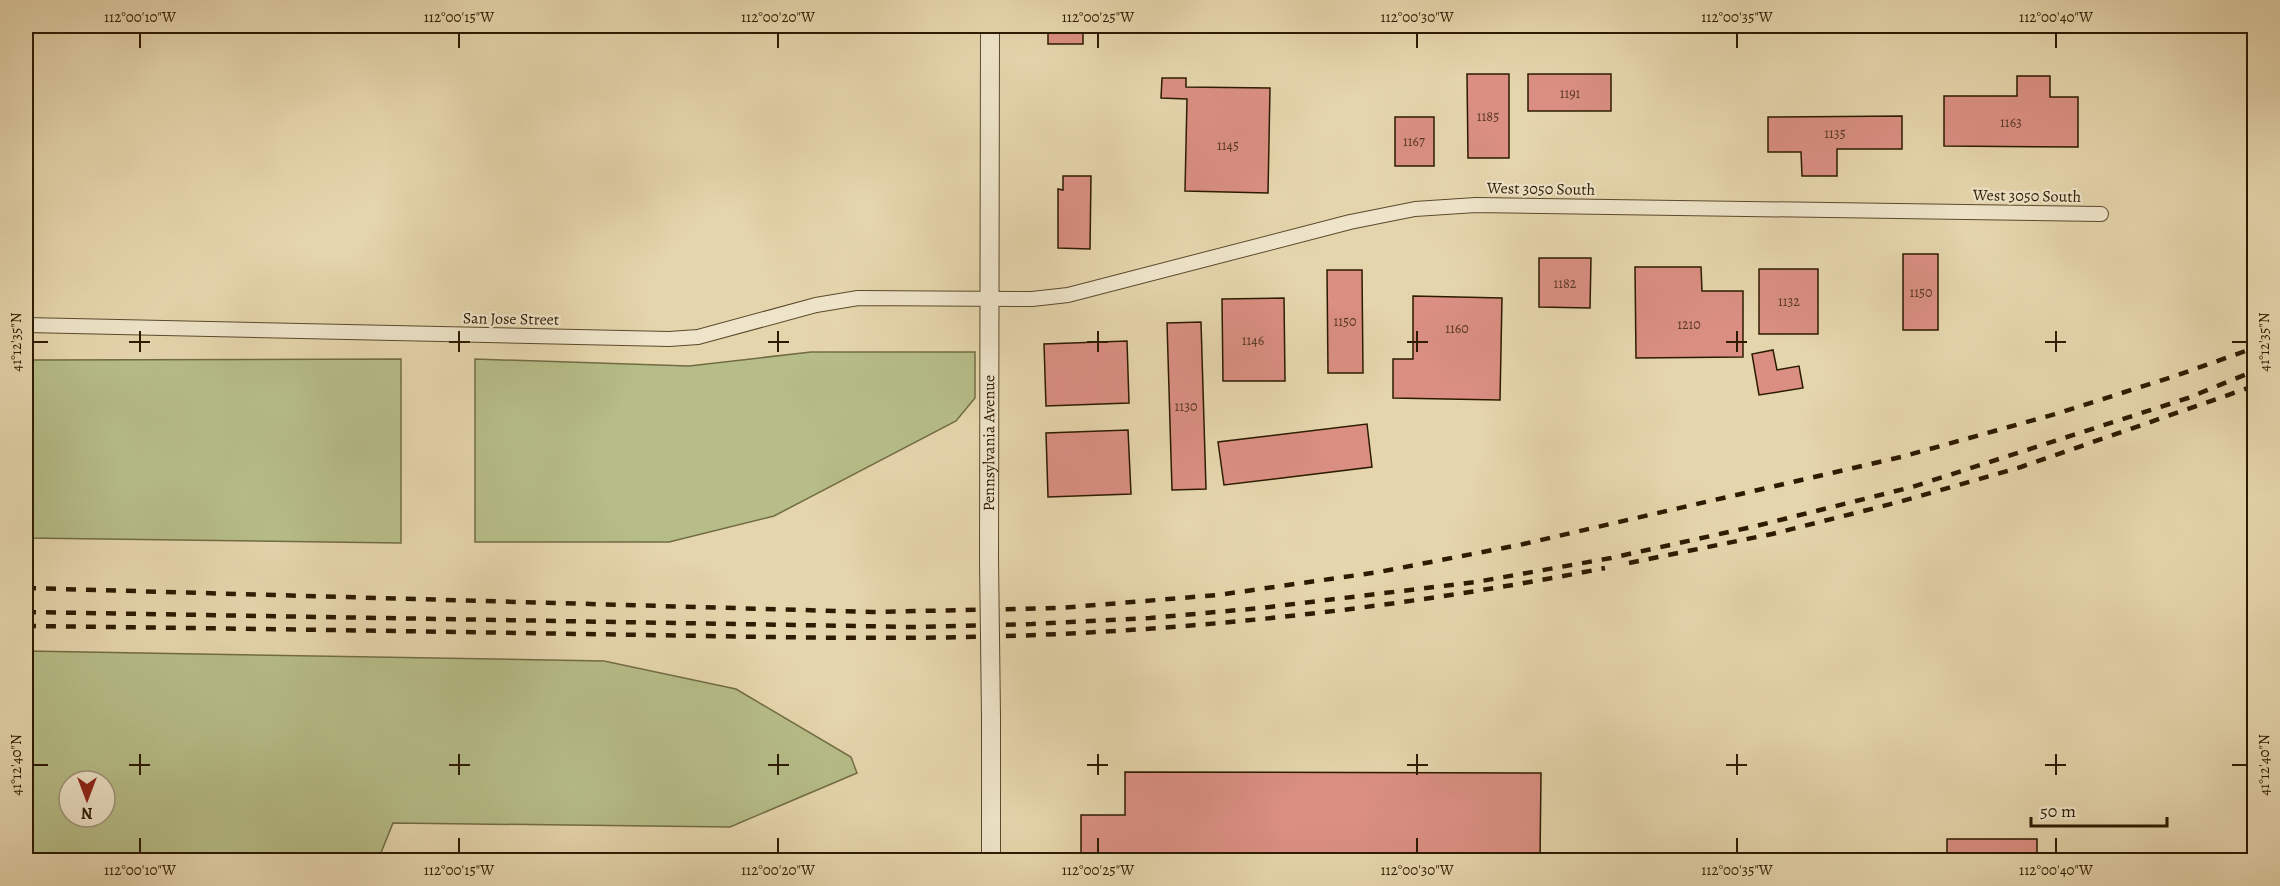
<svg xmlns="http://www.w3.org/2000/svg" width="2280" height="886" font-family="Alegreya,serif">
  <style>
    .green { fill: #b6bd88; stroke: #726c44; stroke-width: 1.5; fill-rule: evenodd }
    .building { fill: #da8f82; stroke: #2d1b01; stroke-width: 1.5 }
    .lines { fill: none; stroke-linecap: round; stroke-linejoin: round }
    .minor-casing { stroke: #5b4a2c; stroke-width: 16 }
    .tertiary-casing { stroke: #5b4a2c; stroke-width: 20 }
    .minor { stroke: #eee4c9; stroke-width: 14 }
    .tertiary { stroke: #eee4c9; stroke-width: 18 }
    .rail { stroke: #2d1b01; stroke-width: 4.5; stroke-dasharray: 10 10; stroke-linecap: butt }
    .tertiary-bridge-casing { stroke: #5b4a2c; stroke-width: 20; stroke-linecap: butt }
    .tertiary-bridge { stroke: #eee4c9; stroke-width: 18 }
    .ticks { fill: none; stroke: #2d1b01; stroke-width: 2 }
    .labels { text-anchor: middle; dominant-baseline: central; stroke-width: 4.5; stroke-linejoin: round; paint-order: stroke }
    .number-label { font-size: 14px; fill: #583821 }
    .street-label { font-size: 16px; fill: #2d1b01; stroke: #eee4c9 }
    .neatline { fill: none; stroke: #2d1b01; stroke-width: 2 }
    .ticks-label { font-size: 15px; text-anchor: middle; fill: #2d1b01 }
  </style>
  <rect width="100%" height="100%" fill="#e5d5ac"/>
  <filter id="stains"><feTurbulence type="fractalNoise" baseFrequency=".00333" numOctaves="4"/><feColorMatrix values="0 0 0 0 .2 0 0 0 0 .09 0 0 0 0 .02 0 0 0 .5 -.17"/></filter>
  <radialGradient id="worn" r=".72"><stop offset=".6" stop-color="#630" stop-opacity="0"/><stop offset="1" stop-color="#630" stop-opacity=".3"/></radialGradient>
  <path class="green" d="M811,352H975V398L956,421L774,516L669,542H475V359L689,366Z
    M401,359V543L26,538V360Z
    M26,651L604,661L736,689L851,757L857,773L730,827L393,823L378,860H26ZM69,781H105V817H69Z"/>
  <path class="building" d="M1048,26H1083V44H1048Z
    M1467,74H1509V158H1468Z
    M1528,74H1611V111H1528Z
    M2017,76H2050V97H2078V147L1944,146V96H2017Z
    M1162,78H1186V87L1270,88L1268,193L1185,191L1187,99L1161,98Z
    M1902,116V149H1837V176H1802L1801,152H1768V117Z
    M1395,117H1434V166H1395Z
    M1063,176H1091L1090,249L1058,248V189L1063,190Z
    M1903,254H1938V330H1903Z
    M1539,258H1591L1590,308L1539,307Z
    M1635,267H1701L1702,291H1743V357L1636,358Z
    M1759,269H1818V334H1759Z
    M1327,270H1362L1363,373H1328Z
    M1413,296L1502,298L1500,400L1393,398V359H1413Z
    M1284,298L1285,381H1223L1222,299Z
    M1201,322L1206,489L1172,490L1167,323Z
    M1127,341L1129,403L1046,406L1044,344Z
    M1773,350L1777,370L1799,366L1803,388L1759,395L1752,354Z
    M1367,424L1372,467L1224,485L1218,442Z
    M1128,430L1131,494L1048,497L1046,433Z
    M1125,772L1541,773L1540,860H1081V815H1125Z
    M1947,839H2037V860H1947Z"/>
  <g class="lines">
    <g class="minor-casing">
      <path id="minor" d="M26,325L669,339L698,337L816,305L858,298L1032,299L1068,295L1350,222L1415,209L1476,205L2101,214"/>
    </g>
    <g class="tertiary-casing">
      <g id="tertiary">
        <path id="s1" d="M989,559L990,26"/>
        <path d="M991,717V860"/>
      </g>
    </g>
    <use href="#minor" class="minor"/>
    <use href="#tertiary" class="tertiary"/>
    <path class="rail" d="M1629,563L1772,534L1899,502L2021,467L2254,386
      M26,588L873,612L1059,608L1218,595L1379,572L1519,545L1901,457L2059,413L2175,376L2254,348
      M26,612L913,627L1032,624L1150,618L1261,608L1476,582L1611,558L1756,526L1912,487L2188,398L2254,371
      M26,626C211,628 397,631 583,634C734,636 886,641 1037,635C1228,627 1417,605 1605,568"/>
    <g class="tertiary-bridge-casing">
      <path id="tertiary-bridge" d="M989,559L991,717"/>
    </g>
    <use href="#tertiary-bridge" class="tertiary-bridge"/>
  </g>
  <path class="ticks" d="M140,33V48M459,33V48M778,33V48M1098,33V48M1417,33V48M1737,33V48M2056,33V48M140,331V352M459,331V352M778,331V352M1098,331V352M1417,331V352M1737,331V352M2056,331V352M33,342H48M129,342H150M449,342H470M768,342H789M1087,342H1108M1407,342H1428M1726,342H1747M2045,342H2066M2232,342H2247M140,754V775M459,754V775M778,754V775M1098,754V775M1417,754V775M1737,754V775M2056,754V775M33,765H48M129,765H150M449,765H470M768,765H789M1087,765H1108M1407,765H1428M1726,765H1747M2045,765H2066M2232,765H2247M140,838V853M459,838V853M778,838V853M1098,838V853M1417,838V853M1737,838V853M2056,838V853"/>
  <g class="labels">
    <g class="number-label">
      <text x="1570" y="93">1191</text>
      <text x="1488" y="116">1185</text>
      <text x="2011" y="122">1163</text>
      <text x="1835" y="133">1135</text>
      <text x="1414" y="141">1167</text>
      <text x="1228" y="145">1145</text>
      <text x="1565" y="283">1182</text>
      <text x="1921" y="292">1150</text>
      <text x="1789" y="301">1132</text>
      <text x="1345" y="321">1150</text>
      <text x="1689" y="324">1210</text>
      <text x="1457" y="328">1160</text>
      <text x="1253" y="340">1146</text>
      <text x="1186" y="406">1130</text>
    </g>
    <g class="street-label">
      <text transform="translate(1541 189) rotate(1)">West 3050 South</text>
      <text transform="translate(2027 196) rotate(1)">West 3050 South</text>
      <text transform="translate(511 319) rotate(1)">San Jose Street</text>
      <text stroke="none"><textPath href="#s1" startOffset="116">Pennsylvania Avenue</textPath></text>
    </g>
  </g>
  <rect width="2280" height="886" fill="none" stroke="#e5d5ac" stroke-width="66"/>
  <g transform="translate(87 799) rotate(180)"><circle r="28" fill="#eee4c9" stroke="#a19479" stroke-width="1.5"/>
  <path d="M0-4.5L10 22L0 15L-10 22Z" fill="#8f2418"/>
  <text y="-9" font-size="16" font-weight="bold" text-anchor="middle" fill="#2d1b01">N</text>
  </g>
  <path d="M2031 817v9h136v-9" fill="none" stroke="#2d1b01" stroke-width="3"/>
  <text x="2040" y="817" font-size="18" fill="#2d1b01" stroke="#eee4c9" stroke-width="4.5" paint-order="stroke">50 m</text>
  <rect x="33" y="33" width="2214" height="820" class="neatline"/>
  <g class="ticks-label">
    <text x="140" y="22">112°00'10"W</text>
    <text x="459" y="22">112°00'15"W</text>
    <text x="778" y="22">112°00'20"W</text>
    <text x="1098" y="22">112°00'25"W</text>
    <text x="1417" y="22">112°00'30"W</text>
    <text x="1737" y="22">112°00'35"W</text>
    <text x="2056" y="22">112°00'40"W</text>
    <text transform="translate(2264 342) rotate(-90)" y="5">41°12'35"N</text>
    <text transform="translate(16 342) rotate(-90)" y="5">41°12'35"N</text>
    <text transform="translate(2264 765) rotate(-90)" y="5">41°12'40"N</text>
    <text transform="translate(16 765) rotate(-90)" y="5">41°12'40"N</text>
    <text x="140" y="875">112°00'10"W</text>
    <text x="459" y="875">112°00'15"W</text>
    <text x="778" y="875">112°00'20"W</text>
    <text x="1098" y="875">112°00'25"W</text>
    <text x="1417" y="875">112°00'30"W</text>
    <text x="1737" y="875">112°00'35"W</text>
    <text x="2056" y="875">112°00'40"W</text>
  </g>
  <rect width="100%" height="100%" filter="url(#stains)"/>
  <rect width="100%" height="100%" fill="url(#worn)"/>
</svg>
